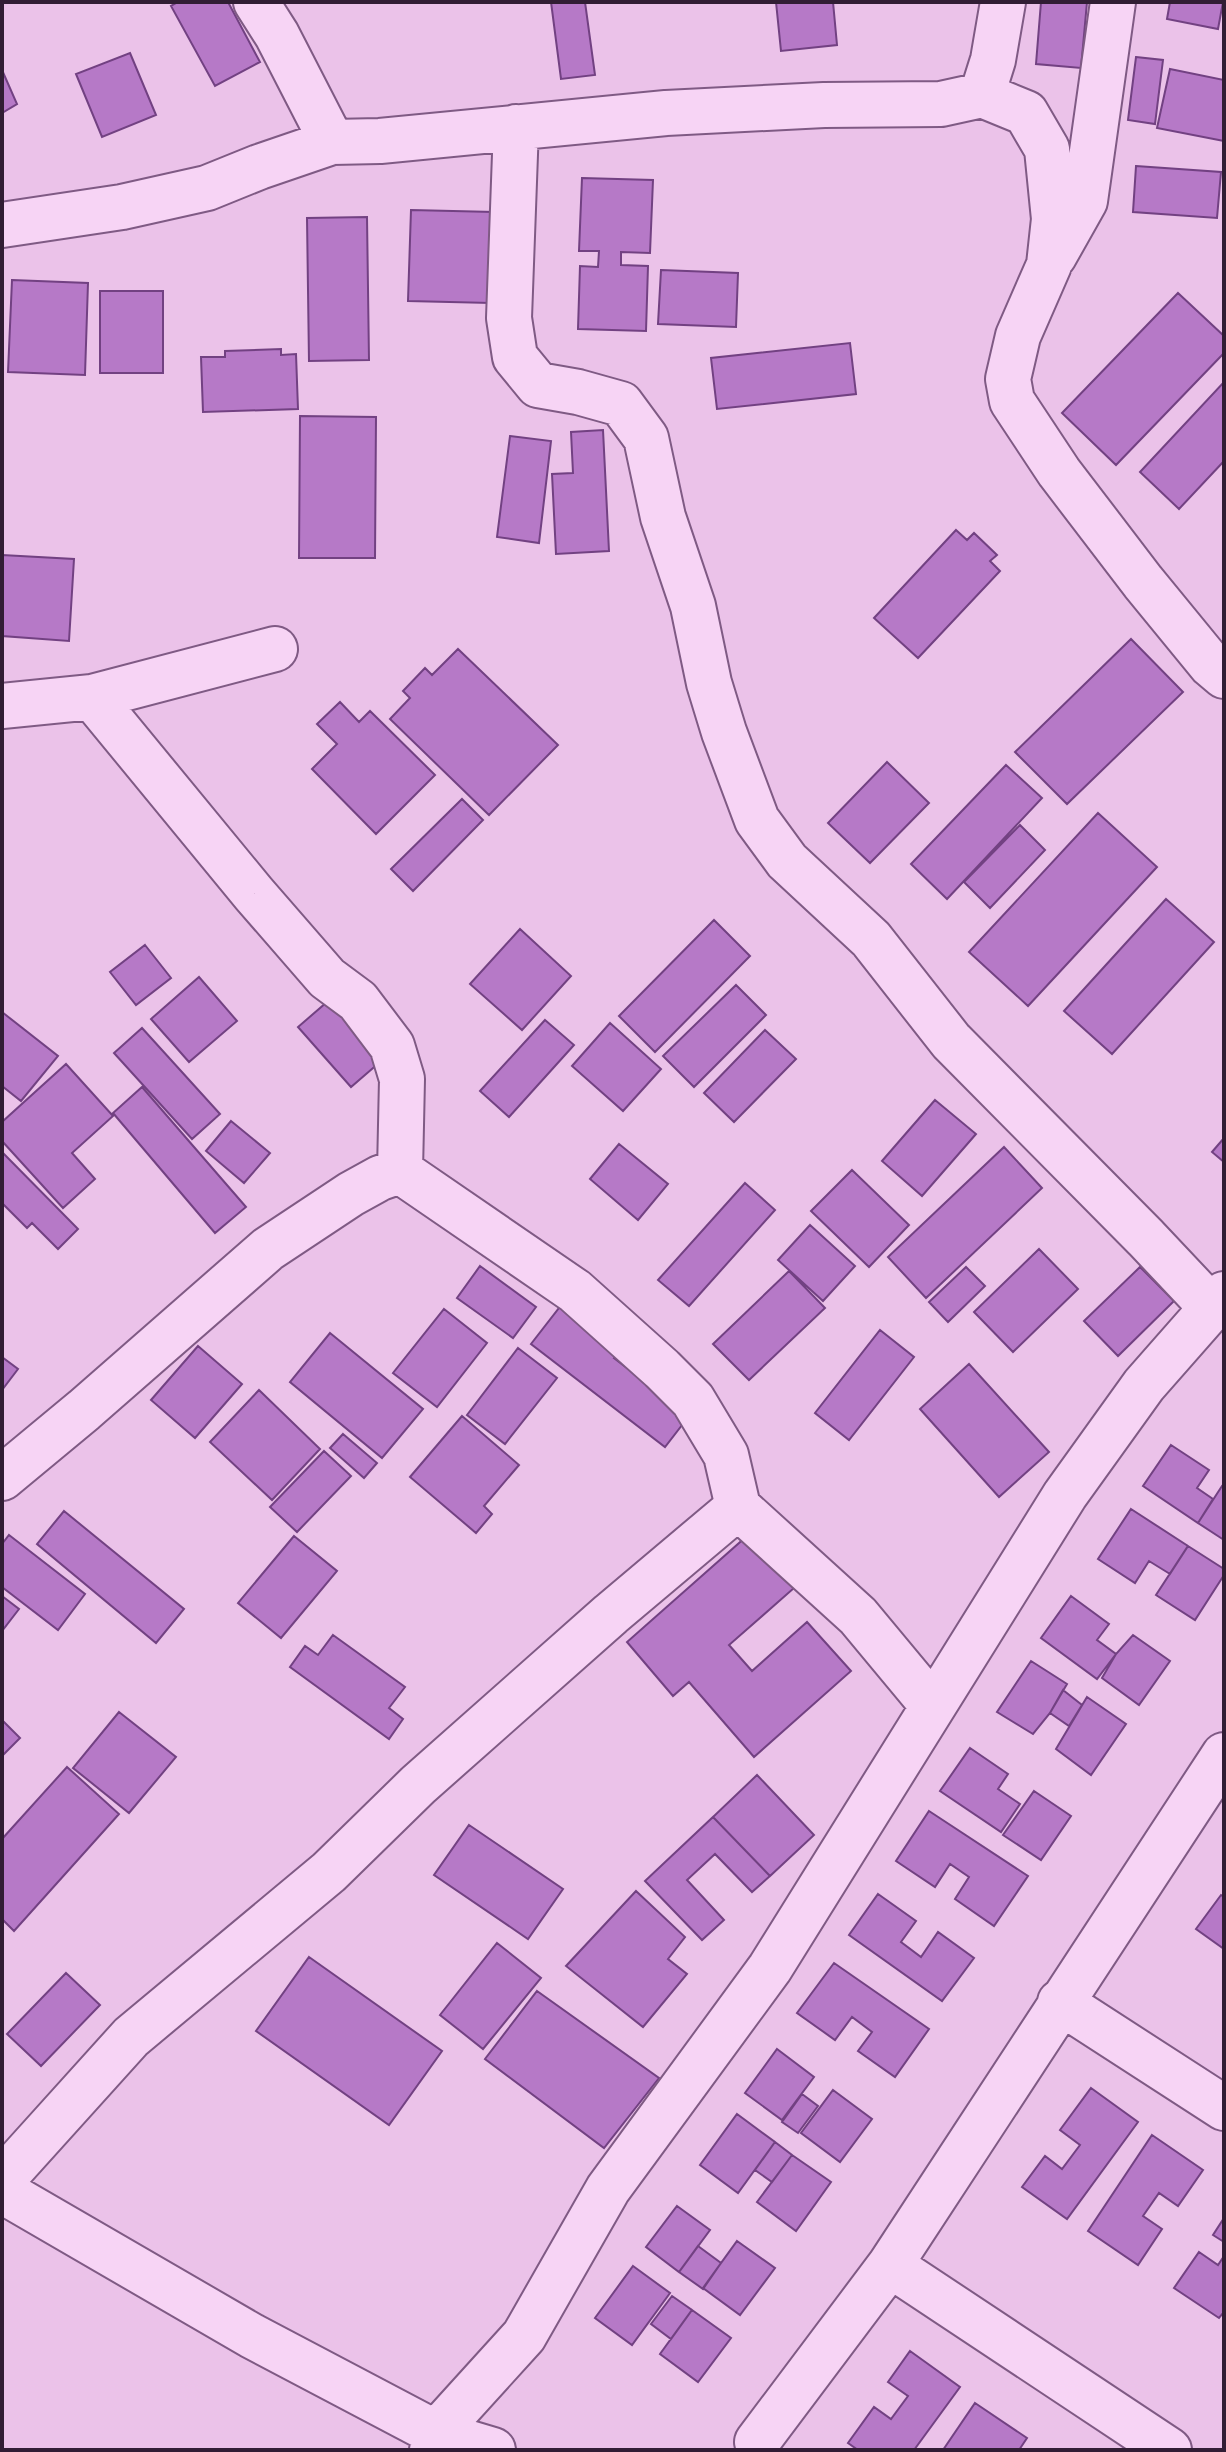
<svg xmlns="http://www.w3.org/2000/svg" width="1226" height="2452" font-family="Spectral,serif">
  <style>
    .building { fill: #b679c7; stroke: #724182; stroke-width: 2 }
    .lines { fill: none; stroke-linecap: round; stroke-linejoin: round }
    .minor-casing { stroke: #7f5a84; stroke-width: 48 }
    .minor { stroke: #f7d4f5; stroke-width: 44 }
  </style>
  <rect width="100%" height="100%" fill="#ebc2e9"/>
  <path class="building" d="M178,2H228L260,62L215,86L171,6Z
    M551,2H585L595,75L561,79Z
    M776,2H833L837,45L781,51Z
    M1041,2H1087L1081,68L1036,64Z
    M1170,2H1223L1218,29L1167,19Z
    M130,53L156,115L102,137L76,74Z
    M1136,57L1163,60L1155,124L1128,120Z
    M1170,69L1224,80V141L1157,128Z
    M2,70L17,104L2,113Z
    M1136,166L1221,172L1217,218L1133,212Z
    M582,178L653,180L650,253L621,252V265L648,266L646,331L578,329L580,266L598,267L599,251H579Z
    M411,210L494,212L491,303L408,301Z
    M367,217L369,360L309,361L307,218Z
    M661,270L738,273L736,327L658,324Z
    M12,280L88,283L85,375L8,372Z
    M100,291H163V373H100Z
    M1178,293L1224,336V353L1116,465L1062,413Z
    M850,343L856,394L717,409L711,358Z
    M281,349V355L296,354L298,409L203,412L201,357H225V351Z
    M1224,382V461L1179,509L1140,472Z
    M300,416L376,417L375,558H299Z
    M603,430L609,551L556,554L552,474L573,473L571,432Z
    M510,436L551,441L539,543L497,537Z
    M956,530L967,540L974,533L997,555L990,561L1000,571L918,658L874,618Z
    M2,555L74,559L69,641L2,636Z
    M1131,639L1183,692L1067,804L1015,752Z
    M458,649L558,745L489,815L390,719L410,698L403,691L425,668L432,675Z
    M340,702L359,722L370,711L435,775L376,834L312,769L337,744L317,724Z
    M887,762L929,803L870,863L828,823Z
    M1006,765L1042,798L947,899L911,864Z
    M462,799L483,820L413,891L391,869Z
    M1098,813L1157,867L1028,1006L969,952Z
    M1020,825L1045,850L990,908L964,882Z
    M1166,899L1214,942L1112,1054L1064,1011Z
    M714,920L750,956L655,1052L619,1016Z
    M520,929L571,976L522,1030L470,984Z
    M145,945L171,978L136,1005L110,972Z
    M199,977L237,1021L189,1062L151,1019Z
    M736,985L766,1015L694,1087L663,1056Z
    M334,996L387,1056L351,1087L298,1027Z
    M2,1012L58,1056L21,1101L2,1086Z
    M545,1020L574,1045L509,1117L480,1091Z
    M610,1023L661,1069L623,1111L572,1066Z
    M142,1028L220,1114L192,1139L114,1053Z
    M765,1030L796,1059L734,1122L704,1093Z
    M66,1064L113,1116L72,1153L95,1179L63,1208L2,1141V1122Z
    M142,1087L246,1207L215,1233L113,1113Z
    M935,1100L976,1134L922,1196L882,1161Z
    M231,1121L270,1153L244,1183L206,1151Z
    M1224,1138V1162L1212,1152Z
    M619,1144L668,1184L638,1220L590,1179Z
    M1004,1147L1042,1188L926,1298L888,1257Z
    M2,1152L78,1229L58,1249L32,1223L27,1228L2,1203Z
    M852,1170L909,1225L869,1267L811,1211Z
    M745,1183L775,1210L689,1306L658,1280Z
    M810,1225L855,1266L823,1301L778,1260Z
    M1039,1249L1078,1289L1013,1352L974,1312Z
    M480,1266L536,1307L513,1338L457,1298Z
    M966,1267L985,1286L948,1322L929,1302Z
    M1140,1267L1174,1301L1118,1356L1084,1321Z
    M789,1271L825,1308L749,1380L713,1344Z
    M566,1299L625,1344L614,1358L689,1416L665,1447L531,1344Z
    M444,1309L487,1343L437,1407L393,1373Z
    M880,1330L914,1357L849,1440L815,1413Z
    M330,1333L423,1409L382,1458L290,1382Z
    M198,1346L242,1384L195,1438L151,1400Z
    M518,1348L557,1378L505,1444L467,1415Z
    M2,1357L18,1369L2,1390Z
    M969,1364L1049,1452L999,1497L920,1409Z
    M259,1390L320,1449L272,1500L210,1442Z
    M462,1416L519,1465L484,1506L492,1514L476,1533L410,1477Z
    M343,1434L377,1463L364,1478L330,1448Z
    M1171,1445L1209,1470L1197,1488L1213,1499L1198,1523L1143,1486Z
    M324,1451L351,1476L297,1532L270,1507Z
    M1222,1486L1224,1487V1540L1198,1523Z
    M1131,1509L1188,1546L1170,1574L1149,1561L1135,1583L1098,1559Z
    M64,1511L184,1609L156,1643L37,1544Z
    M9,1535L85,1594L58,1630L2,1587V1544Z
    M294,1536L337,1571L281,1638L238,1603Z
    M747,1536L794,1588L729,1645L752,1671L807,1622L851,1671L754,1757L689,1682L673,1696L627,1642Z
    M1188,1546L1224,1569V1575L1195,1620L1156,1595Z
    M2,1596L19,1609L2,1631Z
    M1071,1596L1109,1624L1097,1640L1116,1654L1097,1679L1041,1638Z
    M333,1635L405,1687L389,1708L403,1719L389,1739L290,1667L305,1646L318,1655Z
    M1133,1635L1170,1661L1139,1705L1102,1678L1116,1654Z
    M1031,1661L1067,1684L1050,1713L1033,1734L997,1712Z
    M1063,1690L1082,1705L1069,1726L1050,1713Z
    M1087,1697L1126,1724L1091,1775L1056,1749Z
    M119,1712L176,1757L129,1813L73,1768Z
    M2,1720L20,1738L2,1756Z
    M970,1748L1008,1774L998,1789L1020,1804L1001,1832L940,1791Z
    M67,1767L119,1814L14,1931L2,1919V1839Z
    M757,1775L814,1835L770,1876L713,1817Z
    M1034,1791L1071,1816L1041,1860L1003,1835Z
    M929,1811L1028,1876L994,1926L955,1899L969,1877L950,1864L935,1887L896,1861Z
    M713,1817L770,1876L752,1892L715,1854L687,1880L724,1920L702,1940L645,1881Z
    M469,1825L563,1889L528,1939L434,1875Z
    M636,1891L685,1937L668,1959L687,1974L643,2027L566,1966Z
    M878,1894L916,1921L901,1942L921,1957L938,1932L974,1958L942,2001L849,1935Z
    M1221,1895L1224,1897V1949L1196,1929Z
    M497,1943L541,1978L483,2049L440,2015Z
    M309,1957L442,2051L389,2125L256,2031Z
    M834,1963L929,2029L895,2077L858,2051L872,2032L852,2017L835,2040L797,2013Z
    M66,1973L100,2005L41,2066L7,2034Z
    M537,1991L659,2078L604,2148L485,2059Z
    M777,2049L814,2077L782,2120L745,2093Z
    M1091,2088L1138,2122L1067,2219L1022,2187L1045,2156L1062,2169L1080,2145L1060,2130Z
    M833,2090L872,2119L840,2162L801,2133Z
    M802,2094L818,2106L798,2133L782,2122Z
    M737,2114L775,2142L738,2193L700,2165Z
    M1152,2135L1203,2170L1178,2206L1159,2193L1143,2216L1162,2229L1138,2265L1088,2231Z
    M775,2142L792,2155L772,2182L755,2170Z
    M792,2155L831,2182L796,2231L757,2202Z
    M677,2206L710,2230L679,2272L646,2247Z
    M1224,2218V2242L1213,2235Z
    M737,2241L775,2268L740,2315L703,2288Z
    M698,2246L721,2263L703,2289L679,2272Z
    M1199,2252L1218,2265L1224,2256V2312L1219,2318L1174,2288Z
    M633,2266L670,2293L632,2345L595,2318Z
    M672,2296L692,2310L671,2339L651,2324Z
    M692,2310L731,2338L698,2382L660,2354Z
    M910,2351L960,2387L914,2450H858L848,2443L874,2407L891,2419L908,2396L888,2382Z
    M975,2403L1027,2438L1019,2450H943Z"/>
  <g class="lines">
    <g class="minor-casing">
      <path id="minor" d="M256,2L277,35L332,142
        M982,95L993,60L1003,2
        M516,127L509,318L515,357L538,385L578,392L621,404L646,438L663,517L693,606L709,683L724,732L757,820L787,861L871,939L951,1041L1146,1238L1211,1307
        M2,225L122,207L207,188L259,167L332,142L380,141L666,113L824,105L941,104L982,95L1026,113L1047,149L1054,219L1049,265L1018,336L1008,379L1012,401L1059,472L1143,582L1211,665L1224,676
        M1054,256L1085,201L1113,2
        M92,697L254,894L327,978L358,1001L392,1046L402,1079L400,1171
        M2,706L92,697L275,649
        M2,1478L84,1410L268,1249L351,1194L380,1178L400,1171L575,1291L662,1369L693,1400L726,1455L738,1507L858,1616L932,1705
        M1060,2002L1224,2108
        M2,2180L131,2037L329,1872L418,1785L611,1614L738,1507
        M2,2191L252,2336L436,2433L524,2336L608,2189L770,1968L1065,1495L1144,1385L1224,1294
        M890,2265L1169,2450
        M757,2442L890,2265L1224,1755
        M432,2450L436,2433L493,2450"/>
    </g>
    <use href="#minor" class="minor"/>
  </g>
  <rect width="1226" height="2452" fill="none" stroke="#311d34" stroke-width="8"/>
</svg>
